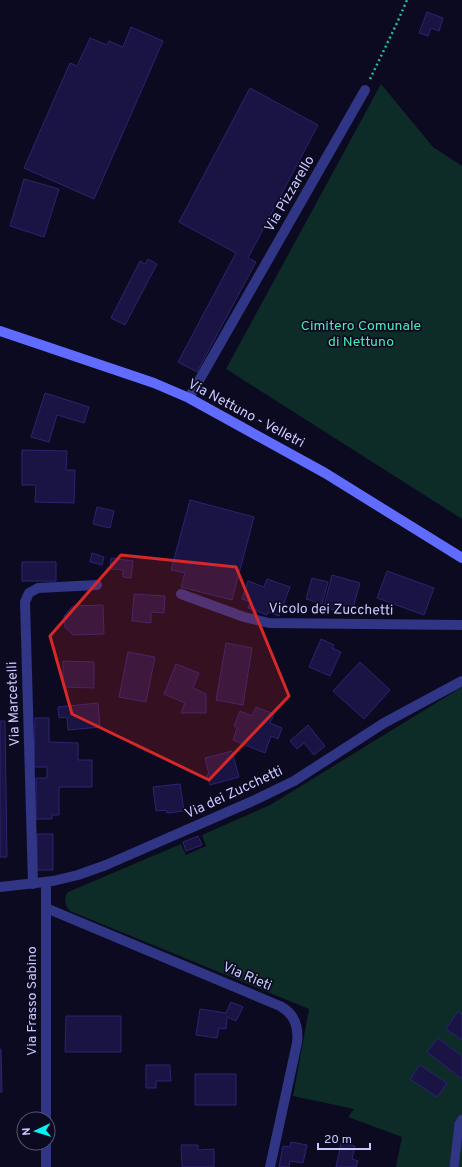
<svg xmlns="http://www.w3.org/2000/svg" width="462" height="1167" font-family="Overpass,sans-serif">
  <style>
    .green { fill: #0d2b27 }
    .building { fill: #191443; stroke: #2b2472 }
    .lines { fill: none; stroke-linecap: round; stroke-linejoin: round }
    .path { stroke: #20bca4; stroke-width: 2.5; stroke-dasharray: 2 3; stroke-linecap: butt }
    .service { stroke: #303585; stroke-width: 9 }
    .minor { stroke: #303585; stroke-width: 10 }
    .secondary { stroke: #606cff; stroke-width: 10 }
    .marked { fill: #d62828; fill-opacity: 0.2; stroke: #d62828; stroke-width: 3; stroke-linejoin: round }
    .labels { text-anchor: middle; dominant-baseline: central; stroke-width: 3.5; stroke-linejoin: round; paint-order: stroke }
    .street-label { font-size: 14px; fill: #cac9ff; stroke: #0c0a20 }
    .park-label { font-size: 14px; fill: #49ecb3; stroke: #0c0a20 }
  </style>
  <rect width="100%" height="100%" fill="#0c0a20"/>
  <path class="green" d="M381,84L433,147L462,166V519L226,369Z
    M462,687V1167H396L402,1137L348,1117L354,1109L293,1096L309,1009L70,911C65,906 63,898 68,892L181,844L186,855L206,846L202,835L270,805Z"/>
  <path class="building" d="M427,12L443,18L439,31L431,28L428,36L419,33Z
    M131,27L163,41L94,199L24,168L70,63L77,66L90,38L107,45L109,41L123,47Z
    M250,88L318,125L248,258L256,262L197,372L178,362L236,253L179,222Z
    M24,179L59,189L44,237L10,226Z
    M148,259L157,264L125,325L111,318L140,261L145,264Z
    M45,393L89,407L84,423L57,415L49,442L31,437Z
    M22,450L67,451L66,470H75L74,503L35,502L36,485H22Z
    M190,500L254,517L232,600L181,587L185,573L171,570Z
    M97,507L114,511L110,528L93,524Z
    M92,553L104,557L102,565L90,562Z
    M111,558L133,561L131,578L123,577V570L110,569Z
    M22,562H56V581H22Z
    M387,571L434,588L424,615L377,598Z
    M332,575L360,583L351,615L324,607Z
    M312,578L328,582L322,604L306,599Z
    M267,579L290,587L279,616L268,612L267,615L248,608L250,602L242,599L248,581L264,587Z
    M134,594L165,596L164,613L151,612V623L132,621Z
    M103,605L104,634L73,635L65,627L64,616L73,606Z
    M321,639L334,645L332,648L341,652L330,676L309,667Z
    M226,643L252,648L243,705L216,700Z
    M128,652L155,657L146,702L119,697Z
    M63,661L94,662V688L63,687Z
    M360,662L390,690L364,719L333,691Z
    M176,664L199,673L193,688L206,694V713H181L185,703L164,694Z
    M98,703L100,727L68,730L67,717L59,718L58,707Z
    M256,707L274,714L270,723L282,728L278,739L271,736L265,753L233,740L237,728L234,726L240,711L252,716Z
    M35,718H49V742L78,743V760H92V787H59V815H52V819H36V778H47V767H34Z
    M0,721H5L7,857H0Z
    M308,725L325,746L314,755L304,743L297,749L290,741Z
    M232,751L239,777L210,785L207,775L209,774L205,758Z
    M180,784L184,811L167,813L166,810L156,811L153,787Z
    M37,834H53V870H37Z
    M198,836L202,845L186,851L183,842Z
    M231,1002L243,1007L236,1021L227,1017L226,1029L219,1028L217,1038L196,1035L200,1009L226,1013Z
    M458,1011L462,1014V1040L446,1029Z
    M66,1016H121V1052H65Z
    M438,1038L462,1056V1079L427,1052Z
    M0,1049H1L2,1092H0Z
    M146,1065H170L171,1081H156V1088H146Z
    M420,1065L447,1083L437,1097L410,1079Z
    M195,1074H236V1105H195Z
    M291,1142L307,1145L303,1163L290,1161L289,1167H279L283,1146L290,1147Z
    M341,1143L355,1146L352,1159L358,1161L356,1167H336Z
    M181,1145H198V1150L214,1149V1167H182Z"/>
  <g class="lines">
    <path class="path" d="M370,79L397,23L407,0"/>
    <path class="service" d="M454,1167L459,1124L462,1119"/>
    <path class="minor" d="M189,398L365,90
      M181,594L244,617L269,623L462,625
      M46,882V1119
      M33,884L25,602L29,593L38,588L97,585
      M0,887L53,881L78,875L106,865L257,799L294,781L384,723L462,681
      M46,908L280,1006C295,1014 299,1027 297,1043L270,1167
      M46,1167V1143"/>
    <path class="secondary" d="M0,331L154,383L189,398L325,473L462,558"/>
  </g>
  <path class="marked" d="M121,555L236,567L289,696L209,780L72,714L50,636Z"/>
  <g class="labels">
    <g class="street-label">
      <text transform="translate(290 194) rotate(-60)">Via Pizzarello</text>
      <text transform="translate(246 414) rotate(28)">Via Nettuno - Velletri</text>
      <text transform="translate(331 610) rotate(1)">Vicolo dei Zucchetti</text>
      <text transform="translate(14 704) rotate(-92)">Via Marcetelli</text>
      <text transform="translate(234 793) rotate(-25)">Via dei Zucchetti</text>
      <text transform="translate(247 977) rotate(23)">Via Rieti</text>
      <text transform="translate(32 1001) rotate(-90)">Via Frasso Sabino</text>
    </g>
    <g class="park-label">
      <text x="361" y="326">Cimitero Comunale<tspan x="361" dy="16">di Nettuno</tspan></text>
    </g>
  </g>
  <g transform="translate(36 1131) rotate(266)"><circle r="19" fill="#0c0a20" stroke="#585679"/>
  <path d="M0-3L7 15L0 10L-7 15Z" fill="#00f4f4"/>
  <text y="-6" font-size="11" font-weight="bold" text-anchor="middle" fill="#cac9ff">N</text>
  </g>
  <path d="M318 1143v6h52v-6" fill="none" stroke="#cac9ff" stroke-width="2"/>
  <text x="324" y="1143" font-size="12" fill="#cac9ff" stroke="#0c0a20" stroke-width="3" paint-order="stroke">20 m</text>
</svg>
